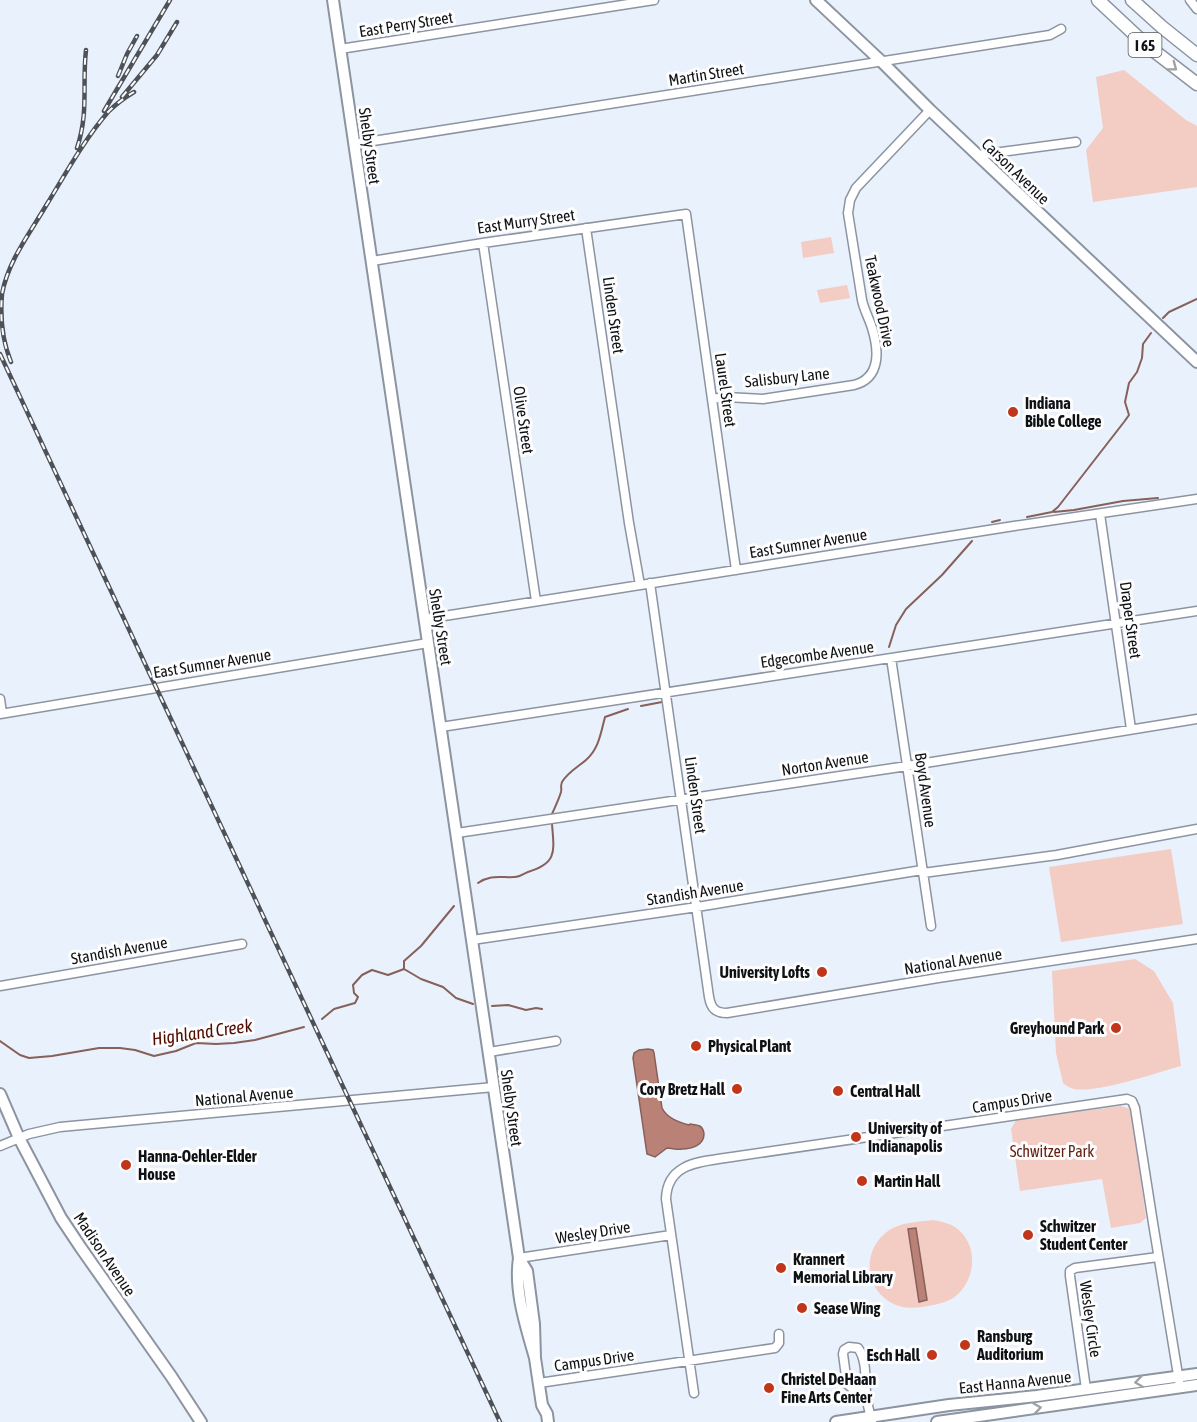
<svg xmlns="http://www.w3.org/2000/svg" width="1197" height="1422" font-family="'Asap Condensed',sans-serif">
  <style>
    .green { fill: #f3ccc4 }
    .water { fill: #ba8276; stroke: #866059; stroke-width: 1.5 }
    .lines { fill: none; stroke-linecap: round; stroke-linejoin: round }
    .stream { stroke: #866059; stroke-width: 2 }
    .minor-casing { stroke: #8c94a1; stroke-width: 11 }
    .major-casing { stroke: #8c94a1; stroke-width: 14 }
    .highway-casing { stroke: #8c94a1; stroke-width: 15 }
    .minor { stroke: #fff; stroke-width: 8 }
    .major { stroke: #fff; stroke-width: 10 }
    .highway { stroke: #fff; stroke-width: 12 }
    .rail-casing { stroke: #4e5258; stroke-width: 4.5 }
    .rail { stroke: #fdfdfd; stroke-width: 2; stroke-dasharray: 7; stroke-linecap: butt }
    .oneway { stroke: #9fa0a1 }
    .poi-dot { fill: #c1361b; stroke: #fdfdfd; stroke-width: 2 }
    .labels { text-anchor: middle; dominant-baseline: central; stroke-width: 6; stroke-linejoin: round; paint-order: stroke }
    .shield { fill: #fdfdfd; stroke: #56585b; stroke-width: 1.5 }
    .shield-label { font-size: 15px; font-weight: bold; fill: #0e1115 }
    .street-label { font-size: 16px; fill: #0e1115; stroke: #fdfdfd }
    .poi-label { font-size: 16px; font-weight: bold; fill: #0e1115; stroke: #fdfdfd; text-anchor: start }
    .park-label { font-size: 16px; fill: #621e11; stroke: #fdfdfd }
    .water-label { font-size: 18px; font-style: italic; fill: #510c01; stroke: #fdfdfd }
  </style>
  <rect width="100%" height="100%" fill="#e9f1fc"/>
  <path class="green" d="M1124,70L1186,120L1197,126V187L1093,202L1086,150L1103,128L1096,77Z
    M831,237L834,253L803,258L801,242Z
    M847,285L850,298L820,303L817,290Z
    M1171,849L1183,924L1061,942L1049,867Z
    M1135,959L1154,971L1173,1003L1181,1066C1159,1072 1089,1096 1071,1088C1068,1087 1066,1085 1063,1083L1056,1053L1052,971Z
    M1120,1106L1131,1109L1146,1218L1140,1223L1111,1228L1102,1179L1020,1191L1011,1129L1016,1120Z
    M933,1220C940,1221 948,1223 955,1227C978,1243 977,1277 957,1295C949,1302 938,1304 928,1306C917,1308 906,1309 896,1305C864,1292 861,1250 888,1231C901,1222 918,1222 933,1220Z"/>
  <path class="water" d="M648,1049L653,1050L654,1053L662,1108C667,1118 678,1122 689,1125L690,1124C698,1125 703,1125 704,1134C704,1145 692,1149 682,1149C677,1150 672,1148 667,1148L655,1157L647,1154L633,1058L634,1053L639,1050Z
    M916,1228L927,1300L919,1302L908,1229Z"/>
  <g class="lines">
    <path class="stream" d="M1163,318L1169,312L1197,299
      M1054,512L1074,510L1123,501L1158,498
      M1027,517L1052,512L1058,507L1124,422L1129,415L1125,402L1129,383L1137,372L1142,358L1143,344L1151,333
      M992,522L1000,520
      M889,647L896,625L906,609L942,575L972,541
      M641,706L662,702
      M552,814C555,807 559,799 561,792C562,786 560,788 562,782C568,772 578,767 586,760C599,749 601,732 605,717L628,709
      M478,883C491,874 501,878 515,877C520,877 523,874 528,872C558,863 554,851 552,824
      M404,969V961L421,946L454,906
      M404,969L421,979L443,987L456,998L473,1004
      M492,1006L508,1005L526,1010L536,1008L542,1009
      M322,1019L334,1009L355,1003L358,997L354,993L353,985L362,975L372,970L388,975L404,969
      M0,1041L20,1055L29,1058L52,1056L99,1048H120L135,1050L154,1056L176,1051L196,1043L216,1044L234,1043L255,1040L304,1027"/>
    <g class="minor-casing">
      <path id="minor" d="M1190,0L1197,9
        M340,49L654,0
        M354,144L1050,35L1061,29
        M978,155L1076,142
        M586,228L629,523L640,585
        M483,243L536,601
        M372,261L483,243L686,214L736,570
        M712,399L726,397L763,399L854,385C881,378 879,350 872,328C869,318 864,310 862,300L848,213L850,200L856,188L930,110
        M1100,514L1131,729
        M650,583L709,997C711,1008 715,1013 727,1013L938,978L1197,939
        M425,619L1014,526L1197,499
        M891,658L931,926
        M0,699L2,713
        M0,714L428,643
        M441,727L1197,611
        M457,833L907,766L1197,719
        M923,873L1057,855L1197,829
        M472,940L697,907L922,870
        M0,986L242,944
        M489,1052L556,1041
        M0,1146L29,1134L60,1127L494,1087
        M519,1258L671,1235
        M539,1383L775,1348L779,1343V1334
        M1086,1389L1070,1276V1271L1075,1268L1158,1257
        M865,1390L853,1389L847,1384L843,1354L844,1350L849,1347L858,1348C867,1360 865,1379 866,1392C867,1402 869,1412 872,1422
        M694,1393L666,1199C667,1164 698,1162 725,1158L1127,1099L1132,1101L1135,1108L1153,1223L1179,1381"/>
    </g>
    <g class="major-casing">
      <path id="major" d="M333,0L519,1258C514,1291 526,1326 535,1358
        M816,0L882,62L930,110L1197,362
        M0,1094L19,1138L61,1218L81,1248L171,1376L201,1422
        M519,1258L527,1271L534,1324L535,1358L542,1405L547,1414L548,1422
        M836,1422L949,1405L1037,1396L1197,1374
        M937,1422L1197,1385"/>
    </g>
    <g class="highway-casing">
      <path id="highway" d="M1098,0L1145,44L1197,84
        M1132,0L1162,27L1197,55"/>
    </g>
    <use href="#minor" class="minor"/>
    <use href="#major" class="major"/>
    <use href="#highway" class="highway"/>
    <g class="rail-casing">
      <path id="rail" d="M118,76L127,54L137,36
        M122,97L157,55L177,22
        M104,111L170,0
        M77,148C89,112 82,85 86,50
        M0,354L500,1422
        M11,362C2,340 0,318 2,294C8,261 30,233 47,204C66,173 84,140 108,112C116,104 124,98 134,92"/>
    </g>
    <use href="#rail" class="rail"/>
  </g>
  <defs><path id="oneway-chevron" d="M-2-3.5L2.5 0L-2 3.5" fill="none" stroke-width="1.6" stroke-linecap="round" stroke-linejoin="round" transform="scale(1.5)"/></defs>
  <g class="oneway">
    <use href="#oneway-chevron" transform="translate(1173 67) rotate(37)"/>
    <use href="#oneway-chevron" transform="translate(1139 1382) rotate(172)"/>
    <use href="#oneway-chevron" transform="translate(1037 1408) rotate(-8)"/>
  </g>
  <g class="poi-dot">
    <circle cx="1013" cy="412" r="6"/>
    <circle cx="822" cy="972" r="6"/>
    <circle cx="1116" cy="1028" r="6"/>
    <circle cx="696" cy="1046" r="6"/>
    <circle cx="737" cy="1089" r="6"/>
    <circle cx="838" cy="1091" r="6"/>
    <circle cx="856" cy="1137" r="6"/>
    <circle cx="126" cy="1165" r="6"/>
    <circle cx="862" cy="1181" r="6"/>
    <circle cx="1028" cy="1235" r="6"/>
    <circle cx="781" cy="1268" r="6"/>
    <circle cx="802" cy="1308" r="6"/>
    <circle cx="965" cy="1345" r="6"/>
    <circle cx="932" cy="1355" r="6"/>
    <circle cx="769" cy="1388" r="6"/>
  </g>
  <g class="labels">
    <rect class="shield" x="1128.5" y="33" width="33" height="24" rx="4.5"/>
    <g class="shield-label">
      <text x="1145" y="45">I 65</text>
    </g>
    <g class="street-label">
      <text transform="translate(406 24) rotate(-9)">East Perry Street</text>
      <text transform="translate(706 74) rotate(-9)">Martin Street</text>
      <text transform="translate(370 146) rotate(82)">Shelby Street</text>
      <text transform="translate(1016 171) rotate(44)">Carson Avenue</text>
      <text transform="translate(526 221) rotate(-8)">East Murry Street</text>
      <text transform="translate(880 301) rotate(78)">Teakwood Drive</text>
      <text transform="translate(614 315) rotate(82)">Linden Street</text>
      <text transform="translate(787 377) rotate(-6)">Salisbury Lane</text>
      <text transform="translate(726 390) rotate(82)">Laurel Street</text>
      <text transform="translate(524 420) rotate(82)">Olive Street</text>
      <text transform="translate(808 543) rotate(-9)">East Sumner Avenue</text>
      <text transform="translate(1131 620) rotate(82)">Draper Street</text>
      <text transform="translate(441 627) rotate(81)">Shelby Street</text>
      <text transform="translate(817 654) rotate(-8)">Edgecombe Avenue</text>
      <text transform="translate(212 663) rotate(-9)">East Sumner Avenue</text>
      <text transform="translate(825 763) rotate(-9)">Norton Avenue</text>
      <text transform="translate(926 790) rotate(82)">Boyd Avenue</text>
      <text transform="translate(696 795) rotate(82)">Linden Street</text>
      <text transform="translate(695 892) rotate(-9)">Standish Avenue</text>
      <text transform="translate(119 950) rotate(-10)">Standish Avenue</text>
      <text transform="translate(953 961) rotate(-9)">National Avenue</text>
      <text transform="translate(244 1096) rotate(-5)">National Avenue</text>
      <text transform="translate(1012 1101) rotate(-9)">Campus Drive</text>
      <text transform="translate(512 1108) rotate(82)">Shelby Street</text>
      <text transform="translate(593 1232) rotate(-9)">Wesley Drive</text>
      <text transform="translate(105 1254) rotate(56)">Madison Avenue</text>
      <text transform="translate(1091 1319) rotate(82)">Wesley Circle</text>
      <text transform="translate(594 1360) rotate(-8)">Campus Drive</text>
      <text transform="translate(1015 1382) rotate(-6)">East Hanna Avenue</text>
    </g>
    <g class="poi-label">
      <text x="1025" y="403">Indiana<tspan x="1025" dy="18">Bible College</tspan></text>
      <text x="810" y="972" text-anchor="end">University Lofts</text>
      <text x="1104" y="1028" text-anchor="end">Greyhound Park</text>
      <text x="708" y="1046">Physical Plant</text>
      <text x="725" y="1089" text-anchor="end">Cory Bretz Hall</text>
      <text x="850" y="1091">Central Hall</text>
      <text x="868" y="1128">University of<tspan x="868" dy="18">Indianapolis</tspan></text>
      <text x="138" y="1156">Hanna-Oehler-Elder<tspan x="138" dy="18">House</tspan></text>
      <text x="874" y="1181">Martin Hall</text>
      <text x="1040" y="1226">Schwitzer<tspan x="1040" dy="18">Student Center</tspan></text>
      <text x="793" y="1259">Krannert<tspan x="793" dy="18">Memorial Library</tspan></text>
      <text x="814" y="1308">Sease Wing</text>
      <text x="977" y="1336">Ransburg<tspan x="977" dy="18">Auditorium</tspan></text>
      <text x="920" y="1355" text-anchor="end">Esch Hall</text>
      <text x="781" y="1379">Christel DeHaan<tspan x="781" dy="18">Fine Arts Center</tspan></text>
    </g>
    <g class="park-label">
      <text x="1052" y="1151">Schwitzer Park</text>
    </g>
    <g class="water-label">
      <text transform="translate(202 1032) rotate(-8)">Highland Creek</text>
    </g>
  </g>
</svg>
